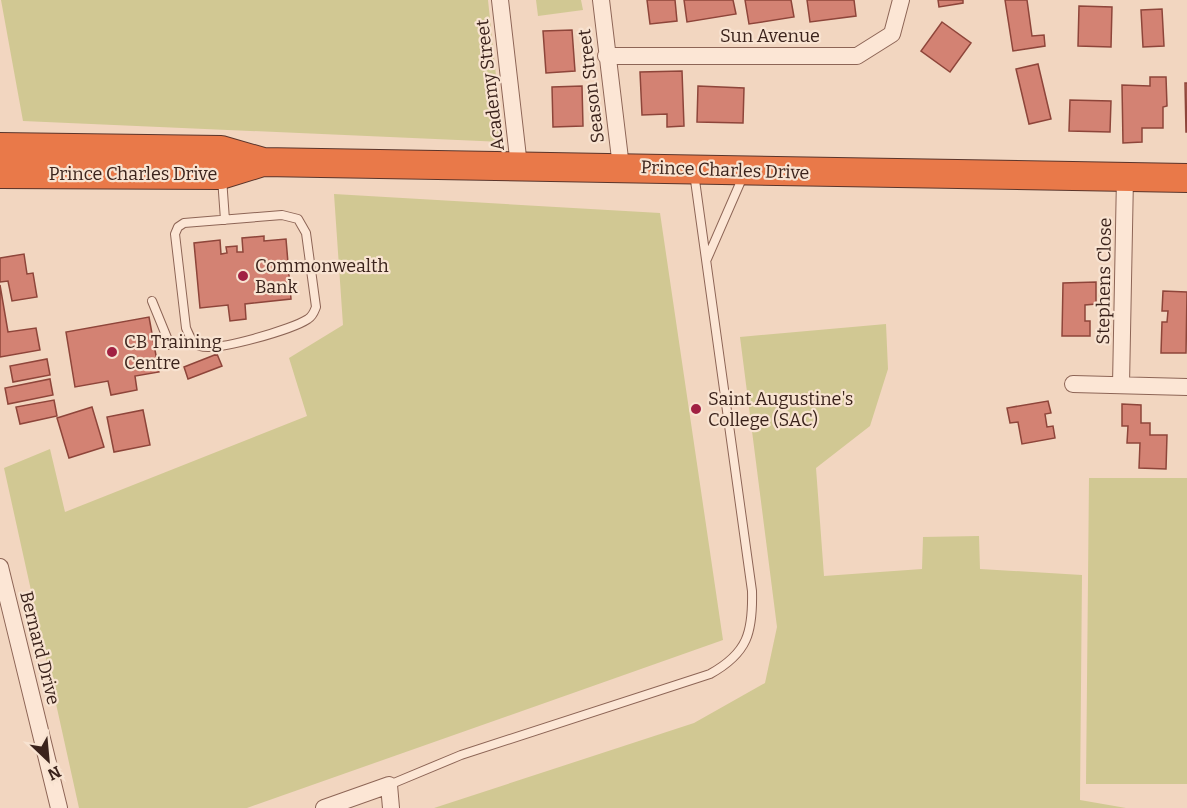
<svg xmlns="http://www.w3.org/2000/svg" width="1187" height="808" font-family="Bitter,serif">
  <style>
    .green { fill: #d1c893 }
    .building { fill: #d38273; stroke: #8e453a; stroke-width: 1.5 }
    .lines { fill: none; stroke-linecap: round; stroke-linejoin: round }
    .lane-casing { stroke: #8d6556; stroke-width: 10 }
    .street-casing { stroke: #8d6556; stroke-width: 18 }
    .highway-casing { stroke: #5a352b; stroke-width: 30 }
    .lane { stroke: #fce6d5; stroke-width: 8 }
    .street { stroke: #fce6d5; stroke-width: 16 }
    .highway { stroke: #e97949; stroke-width: 28 }
    .poi-dot { fill: #a12143; stroke: #f8e3d1; stroke-width: 2 }
    .labels { text-anchor: middle; dominant-baseline: central; stroke-width: 4.5; stroke-linejoin: round; paint-order: stroke }
    .street-label { font-size: 18px; fill: #3b231c; stroke: #f8e3d1 }
    .poi-label { font-size: 18px; fill: #3b231c; stroke: #f8e3d1; text-anchor: start }
  </style>
  <rect width="100%" height="100%" fill="#f2d6c0"/>
  <path class="green" d="M1,0H488L503,142L23,121Z
    M536,0H581L583,10L538,16Z
    M334,194L660,213L723,640L247,808H79L4,468L50,449L65,512L307,416L289,358L343,325Z
    M886,324L888,369L870,426L816,468L824,576L922,569L923,537L979,536L980,569L1082,575L1080,800L1126,808H434L694,723L765,683L777,627L740,337Z
    M1089,478H1187V784H1086Z"/>
  <path class="building" d="M647,0H675L677,21L650,24Z
    M684,0H733L736,14L687,22Z
    M745,0H791L794,17L749,24Z
    M807,0H854L856,16L810,22Z
    M938,0H963V3L939,7Z
    M1005,0H1027L1032,36L1044,35L1045,46L1013,51Z
    M1079,6L1112,7L1111,47L1078,46Z
    M1162,9L1164,46L1143,47L1141,10Z
    M942,22L971,43L950,72L921,51Z
    M572,30L575,71L546,73L543,31Z
    M1038,64L1051,119L1029,124L1016,69Z
    M682,71L684,126L667,127V114L642,115L640,72Z
    M1150,77H1166L1167,106L1163,107V128H1142V142L1123,143L1122,85L1150,86Z
    M1185,83H1187V132H1186Z
    M582,86L583,126L553,127L552,87Z
    M698,86L744,88L743,123L697,122Z
    M1070,100L1111,101L1110,132L1069,131Z
    M264,236V241L286,239L291,299L245,304L246,319L230,321L228,305L200,308L194,243L220,240L221,254L227,253L226,247L237,246V252H243L242,238Z
    M24,254L27,274L33,273L37,297L12,301L8,281L0,282V258Z
    M1096,282V304L1085,305V321H1090V336H1062L1063,283Z
    M0,285L8,332L36,328L40,350L0,357Z
    M1163,291L1187,292L1186,353H1161L1162,322H1167L1168,311H1162Z
    M149,317L159,372L135,376L137,390L111,395L108,381L75,387L66,332Z
    M217,354L222,366L188,379L184,367Z
    M47,359L50,375L13,382L10,366Z
    M50,379L53,395L8,404L5,388Z
    M54,400L57,416L20,424L16,407Z
    M1048,401L1051,413L1045,414L1047,427L1053,426L1055,438L1022,444L1018,422L1010,423L1007,408Z
    M1122,404L1141,405V423H1150V435H1167L1166,469L1139,468L1140,443H1127L1128,426H1122Z
    M92,407L104,447L69,458L57,418Z
    M143,410L150,445L114,452L107,417Z"/>
  <g class="lines">
    <g class="lane-casing">
      <path id="lane" d="M222,178L225,220
        M282,215L298,219L306,233L316,307C314,312 313,316 308,319C293,329 217,352 200,346C192,344 189,335 186,328L175,234L178,227L184,223Z
        M707,259L744,174
        M152,301L170,345L192,341
        M389,785L461,755L710,674C748,653 753,632 752,591L694,173"/>
    </g>
    <g class="street-casing">
      <path id="street" d="M500,0L519,166
        M601,0L621,167
        M606,56H857L892,34L901,0
        M1073,384L1187,387
        M1121,385L1125,177
        M0,567L59,808
        M324,808L389,785L391,808"/>
    </g>
    <g class="highway-casing">
      <path id="highway" d="M0,147L221,150L263,162L1187,178
        M0,174L221,175L263,162"/>
    </g>
    <use href="#lane" class="lane"/>
    <use href="#street" class="street"/>
    <use href="#highway" class="highway"/>
  </g>
  <g class="poi-dot">
    <circle cx="243" cy="276" r="6"/>
    <circle cx="112" cy="352" r="6"/>
    <circle cx="696" cy="409" r="6"/>
  </g>
  <g class="labels">
    <g class="street-label">
      <text x="770" y="36">Sun Avenue</text>
      <text transform="translate(490 85) rotate(-97)">Academy Street</text>
      <text transform="translate(591 86) rotate(-97)">Season Street</text>
      <text transform="translate(725 170) rotate(2)">Prince Charles Drive</text>
      <text x="133" y="174">Prince Charles Drive</text>
      <text transform="translate(1104 281) rotate(-89)">Stephens Close</text>
      <text transform="translate(40 648) rotate(76)">Bernard Drive</text>
    </g>
    <g class="poi-label">
      <text x="255" y="266">Commonwealth<tspan x="255" dy="21">Bank</tspan></text>
      <text x="124" y="342">CB Training<tspan x="124" dy="21">Centre</tspan></text>
      <text x="708" y="399">Saint Augustine's<tspan x="708" dy="21">College (SAC)</tspan></text>
    </g>
  </g>
  <g transform="translate(48 760) rotate(154)" stroke="#f8e3d1" stroke-width="4.5" paint-order="stroke">
  <path d="M0-4.5L10 22L0 15L-10 22Z" fill="#3b231c"/>
  <text y="-9" font-size="16" font-weight="bold" text-anchor="middle" fill="#3b231c">N</text>
  </g>
</svg>
